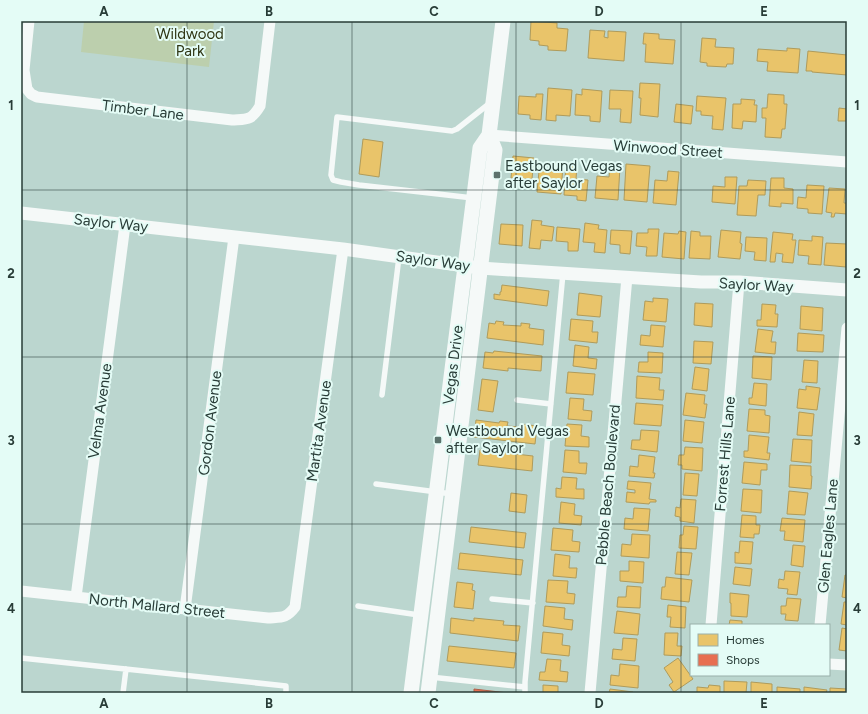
<svg xmlns="http://www.w3.org/2000/svg" width="868" height="714" font-family="Figtree,sans-serif">
  <style>
    .green { fill: #bccfad }
    .homes { fill: #e9c46a; stroke: #af9b5b }
    .shops { fill: #e76f51; stroke: #ae6049 }
    .lines { fill: none; stroke-linecap: round; stroke-linejoin: round }
    .service { stroke: #f5f9f8; stroke-width: 5.5 }
    .minor { stroke: #f5f9f8; stroke-width: 11 }
    .tertiary { stroke: #f5f9f8; stroke-width: 13 }
    .secondary { stroke: #f5f9f8; stroke-width: 15 }
    .grid { fill: none; stroke: #283c37; stroke-width: 1; stroke-opacity: 0.55 }
    .poi-dot { fill: #5b726c; stroke: #e4fcf6; stroke-width: 1.5 }
    .labels { text-anchor: middle; dominant-baseline: central; stroke-width: 4; stroke-linejoin: round; paint-order: stroke }
    .park-label { font-size: 15px; fill: #2f3614; stroke: #e4fcf6 }
    .street-label { font-size: 15px; fill: #283c37; stroke: #e4fcf6 }
    .poi-label { font-size: 15px; fill: #283c37; stroke: #e4fcf6; text-anchor: start }
    .neatline { fill: none; stroke: #283c37; stroke-width: 1.5 }
    .grid-label { font-size: 13px; text-anchor: middle; font-weight: bold; fill: #283c37 }
  </style>
  <rect width="100%" height="100%" fill="#bbd6cf"/>
  <path class="green" d="M84,21H214L209,67L81,52Z"/>
  <path class="homes" d="M531,21L557,23V28L568,29L566,51L548,50V46L539,45V41L530,40Z
    M590,30L605,31L604,37L608,38V31L626,32L624,61L588,58Z
    M644,33L659,34V39L675,40L673,64L645,62L646,44H643Z
    M702,38L716,39L715,47L734,48L733,64H727L726,67L707,66V63L700,62Z
    M787,48L800,49L798,73L767,71L768,62L757,61L758,49L787,51Z
    M808,51L847,55V75L812,72V71H806Z
    M640,83L660,84L658,117L640,115L641,98H639Z
    M548,88L572,90L570,116L556,115V121L546,120Z
    M582,89L602,91L600,122L590,121V116L575,115L576,94L582,95Z
    M610,90L633,91L631,123L620,122L621,109H609Z
    M536,94H543L541,120L530,119V115L518,114L519,96L536,97Z
    M768,94L784,95V104H787L785,129H782L781,138L765,137L766,118H762V108H767Z
    M697,96L726,98L723,130L712,129L713,116L701,115V111H696Z
    M741,99L755,100L754,105H757L756,122L743,121L742,129L732,128L733,104H741Z
    M676,104L693,106L691,124L674,122Z
    M839,108L847,109V121H838Z
    M363,139L383,142L379,177L359,174Z
    M513,156L534,158L532,179L511,178Z
    M552,163L563,164L561,194L537,192L539,171L551,172Z
    M566,164L577,165L576,179L588,180L586,201L577,200V196L564,195Z
    M626,164L650,166L647,202L624,200Z
    M610,166L620,167L618,200L595,198L597,176L609,177Z
    M668,171L679,172L676,205L653,203L655,180L667,181Z
    M725,177H737L735,204L712,202L713,186L725,187Z
    M771,178H784V188L793,189V204L781,203V207L769,206Z
    M748,180L766,181L765,195H758L756,216L737,215L739,186H747Z
    M807,185L824,186L822,214L808,213V209L797,208L798,197L806,198Z
    M829,188L845,189L844,203H847V214L835,213L834,217H831L832,213L826,212Z
    M532,220L542,221L541,225L554,227L552,241L541,240L540,249L529,248Z
    M585,223L599,225L598,229L607,230L605,253L594,252L595,243L583,242Z
    M501,224L523,225L522,246L499,244Z
    M557,227L580,229L578,251H568V242L556,241Z
    M648,229H659L657,256H646L647,247L636,246L637,233H648Z
    M611,230L632,231L630,254L620,253V245L610,244Z
    M721,230L741,232L740,243L742,244L740,259L718,257Z
    M679,231L686,232L684,259L662,257L664,233L678,234Z
    M691,231L700,232V236H711L710,259L689,258Z
    M773,232L793,234L792,240H796L793,263L782,262L783,254L776,253L775,262H770Z
    M812,236L823,237L821,265L808,264L809,256L798,255L799,240L812,241Z
    M746,237L767,238L766,261L754,260L755,252L745,251Z
    M826,243L847,244L846,267L824,265Z
    M502,285L549,291L547,306L494,299V294L500,295V292H501Z
    M579,293L602,296L600,317L577,315Z
    M653,298L668,299L666,322L643,320L645,301L653,302Z
    M695,303L713,304L712,327L694,325Z
    M762,304L776,305L775,314H778L777,327L757,326V320H761Z
    M801,306L823,308L822,331L800,329Z
    M571,319L593,321L592,332H598L597,343L569,340Z
    M496,321L504,322L503,325L521,326V323L530,324L529,328L544,330L543,345L487,338L489,323L495,324Z
    M651,325L665,326L663,347L640,345L641,335L650,336Z
    M758,329L773,331L771,342H776L775,354L755,352Z
    M798,333L824,335L823,352L797,351Z
    M694,341L713,342L711,364L693,363Z
    M575,345L589,347L588,358L597,359L596,369L573,366Z
    M494,351L542,356L541,371L508,368V371L483,368L485,352L493,353Z
    M648,352L663,353L662,373L638,372L639,362H648Z
    M753,356L772,357L771,380L752,378Z
    M804,360L818,361L817,383L802,382Z
    M695,367L709,369L707,391L692,389Z
    M568,372L595,374L593,395L566,393Z
    M637,376L660,378L659,390H664L663,400L636,398Z
    M482,379L498,381L493,412L478,410Z
    M754,383L767,384L766,406L749,404V398H752Z
    M806,386L820,388L817,410L797,408L799,389L806,390Z
    M686,393L705,395L704,404H707L705,418L683,415Z
    M570,398L584,399L583,410L592,411L591,421L568,419Z
    M636,403L663,405L661,426L634,424Z
    M749,409L765,410V415L770,416L769,433L747,431Z
    M799,412L814,414L812,436L797,435Z
    M476,420L499,423L500,421L508,422L507,426L521,427V424L537,426L535,444L474,437Z
    M685,420L704,422L702,443L683,441Z
    M567,424L582,425L581,436L589,437V447L565,446Z
    M641,430L659,431L657,452L631,449L632,440H640Z
    M749,435L769,437L767,453H770L769,460L744,457V451H748Z
    M793,439L812,440L811,463L791,461Z
    M685,447L703,448L702,471L682,469V465H678L679,455H684Z
    M480,450L533,456L532,471L478,465Z
    M565,450L579,451V463H587L586,474L563,472Z
    M639,455L655,457L653,473H655L654,478L629,476L630,466L638,467Z
    M744,462L767,464V470H761L760,485L742,483Z
    M790,465L811,466V476H812L811,489L789,487Z
    M685,473L699,474L697,496L683,495Z
    M562,477L577,478L576,489H584V499L556,497V488L561,489Z
    M628,481L651,483L649,499L656,500V502H650L649,504L626,502L627,492L635,493V490L627,489Z
    M743,489L762,490L761,513L741,511Z
    M789,491L808,493L805,515L787,514Z
    M511,493L527,495L525,513L509,511Z
    M681,499L696,500L694,523L680,521V517L675,516L676,507L680,508Z
    M561,502L575,504L574,515L582,516L581,525L559,523Z
    M634,508L650,509L648,531L624,529L625,518L633,519Z
    M742,515L756,516V525H760L759,534H754V538L740,537Z
    M782,518L805,520L803,542L784,540L785,531H780Z
    M684,526L698,527L696,549L679,548L680,535H683Z
    M471,527L526,533L524,548L469,542Z
    M553,528L573,530L572,541L580,542L579,552L551,550Z
    M632,534L650,535L649,558L621,556L622,544L631,545Z
    M740,541L753,542L751,564L735,563V552L739,553Z
    M793,545L805,546L803,567L791,565Z
    M677,552L692,553L689,575L675,574Z
    M460,553L523,560L521,575L458,569Z
    M555,554L570,556L569,568H577L576,578L553,576Z
    M629,561L644,562L643,583L620,581V571H629Z
    M735,567L752,569L750,586L733,584Z
    M785,571L800,572L797,595L787,594L788,589L778,588L779,579L784,580Z
    M845,575H847V598L842,597Z
    M666,577L692,580L689,602L661,599L662,587H665Z
    M548,580L568,581L567,593L575,594L574,604L546,602Z
    M457,582L473,584L472,590L475,591L473,609L454,607Z
    M627,586L641,587L640,608L617,607L618,597H626Z
    M730,593L749,595L747,617L731,616V603H730Z
    M787,598L801,599L798,621L785,620L786,614H781V606H786Z
    M844,602H847V625L841,624Z
    M668,605L686,607L685,628L670,627L671,617H667Z
    M545,606L565,608L564,619L573,620L572,630L543,626Z
    M617,611L640,614L638,635L614,633Z
    M451,618L474,621V618L504,621L503,625L520,626L518,641L450,633Z
    M730,620L742,621V625H729Z
    M842,628L847,629V651L839,650Z
    M543,632L563,634L562,645L570,646L569,656L541,653Z
    M665,633H678L677,646H682L681,656L664,655Z
    M623,638L637,639L635,661L612,659L613,649L622,650Z
    M449,646L516,653L514,668L447,661Z
    M678,658L693,679L674,692L669,685L673,682L664,668Z
    M547,659L561,660L560,671L568,672L567,682L539,680L540,672H545Z
    M620,664L639,666L638,688L610,685L611,675L619,676Z
    M724,681L747,682L746,693H724Z
    M751,682L772,684V693H751Z
    M543,685L558,686V693H543Z
    M709,685L720,686V693H697V687L708,688Z
    M777,687L800,689V693H777Z
    M804,687L827,690L826,693H804Z
    M830,688L847,689V693H830Z
    M610,689L633,692V693H609Z"/>
  <path class="shops" d="M474,689L508,693H474Z"/>
  <g class="lines">
    <path class="service" d="M473,198L359,185L341,182L333,180L331,175L337,117L452,131L457,129L490,103
      M382,395L399,257
      M517,400L551,404
      M376,484L452,494
      M492,599L533,603
      M358,606L419,615
      M21,658L286,686V693
      M430,677L525,687
      M123,693L126,669
      M525,693V682L563,273"/>
    <path class="minor" d="M29,21L24,70L27,89L31,94L37,97L232,120C247,119 251,121 260,106L270,21
      M489,135L847,162
      M21,591L268,618C281,617 286,619 295,607L343,249
      M76,597L125,225
      M185,609L234,237
      M711,625L739,282
      M820,625L847,328
      M829,664L847,665
      M590,693L627,277"/>
    <path class="tertiary" d="M21,213L343,249L480,268L701,282H739L847,290"/>
    <path class="secondary" d="M411,693L480,148L489,135L503,21
      M428,693L495,150L489,135"/>
  </g>
  <path class="grid" d="M187,21V693M352,21V693M516,21V693M681,21V693M21,190H847M21,357H847M21,524H847"/>
  <g class="poi-dot">
    <rect x="493" y="171" width="8" height="8" rx="2"/>
    <rect x="434" y="436" width="8" height="8" rx="2"/>
  </g>
  <g class="labels">
    <g class="park-label">
      <text x="190" y="34">Wildwood<tspan x="190" dy="17">Park</tspan></text>
    </g>
    <g class="street-label">
      <text transform="translate(143 110) rotate(7)">Timber Lane</text>
      <text transform="translate(668 149) rotate(4)">Winwood Street</text>
      <text transform="translate(111 223) rotate(6)">Saylor Way</text>
      <text transform="translate(433 261) rotate(8)">Saylor Way</text>
      <text transform="translate(756 285) rotate(3)">Saylor Way</text>
      <text transform="translate(453 365) rotate(-83)">Vegas Drive</text>
      <text transform="translate(100 411) rotate(-82)">Velma Avenue</text>
      <text transform="translate(210 423) rotate(-83)">Gordon Avenue</text>
      <text transform="translate(319 431) rotate(-82)">Martita Avenue</text>
      <text transform="translate(725 454) rotate(-85)">Forrest Hills Lane</text>
      <text transform="translate(608 485) rotate(-85)">Pebble Beach Boulevard</text>
      <text transform="translate(828 536) rotate(-85)">Glen Eagles Lane</text>
      <text transform="translate(157 606) rotate(6)">North Mallard Street</text>
    </g>
    <g class="poi-label">
      <text x="505" y="166">Eastbound Vegas<tspan x="505" dy="17">after Saylor</tspan></text>
      <text x="446" y="431">Westbound Vegas<tspan x="446" dy="17">after Saylor</tspan></text>
    </g>
  </g>
  <rect width="868" height="714" fill="none" stroke="#e4fcf6" stroke-width="44"/>
  <rect x="690" y="624" width="140" height="52" fill="#e4fcf6" stroke="#99afaa"/>
  <rect x="698" y="634" width="20" height="12" fill="#e9c46a" stroke="#99afaa"/>
  <text x="726" y="644" font-size="12" fill="#283c37">Homes</text>
  <rect x="698" y="654" width="20" height="12" fill="#e76f51" stroke="#99afaa"/>
  <text x="726" y="664" font-size="12" fill="#283c37">Shops</text>
  <rect x="22" y="22" width="824" height="670" class="neatline"/>
  <g class="grid-label">
    <text x="104" y="16">A</text>
    <text x="269" y="16">B</text>
    <text x="434" y="16">C</text>
    <text x="599" y="16">D</text>
    <text x="764" y="16">E</text>
    <text x="11" y="110">1</text>
    <text x="857" y="110">1</text>
    <text x="11" y="278">2</text>
    <text x="857" y="278">2</text>
    <text x="11" y="445">3</text>
    <text x="857" y="445">3</text>
    <text x="11" y="613">4</text>
    <text x="857" y="613">4</text>
    <text x="104" y="708">A</text>
    <text x="269" y="708">B</text>
    <text x="434" y="708">C</text>
    <text x="599" y="708">D</text>
    <text x="764" y="708">E</text>
  </g>
</svg>
